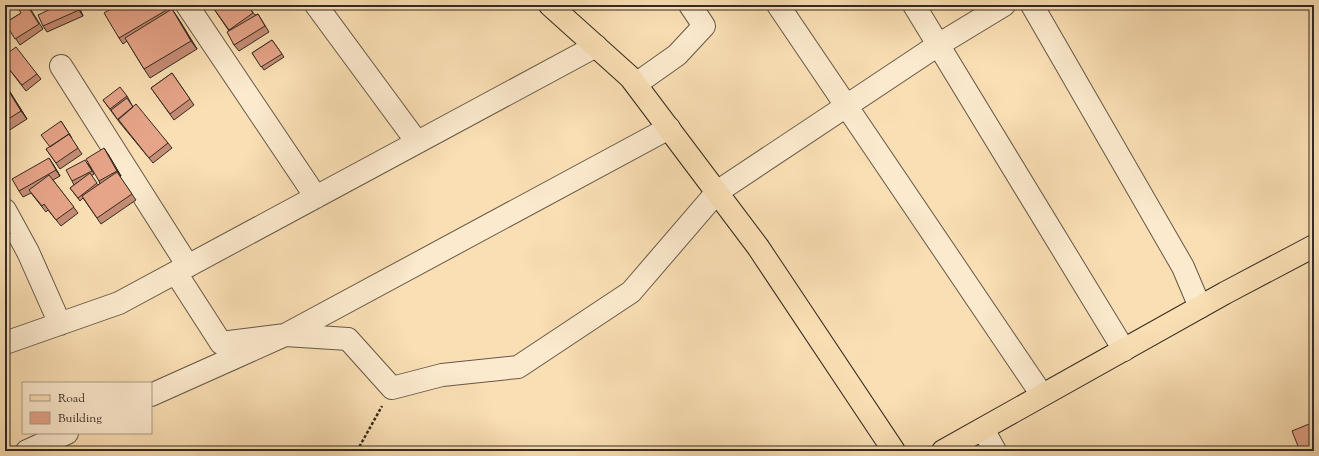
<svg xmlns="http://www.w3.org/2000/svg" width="1319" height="456" font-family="'Sorts Mill Goudy',serif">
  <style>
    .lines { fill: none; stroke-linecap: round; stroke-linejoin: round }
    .minor-casing { stroke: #655746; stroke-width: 24 }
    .major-casing { stroke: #332a21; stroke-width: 24 }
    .path { stroke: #332a21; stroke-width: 2.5; stroke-dasharray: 3 2; stroke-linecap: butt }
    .minor { stroke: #fceace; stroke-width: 22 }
    .major { stroke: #fadfb4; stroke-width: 22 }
    .wall { fill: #c68d76; stroke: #332a21 }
    .shaded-wall { fill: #a17360; stroke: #332a21 }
    .building { fill: #e6a489; stroke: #332a21 }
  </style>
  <rect width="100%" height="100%" fill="#fadfb4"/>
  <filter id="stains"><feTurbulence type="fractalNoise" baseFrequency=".005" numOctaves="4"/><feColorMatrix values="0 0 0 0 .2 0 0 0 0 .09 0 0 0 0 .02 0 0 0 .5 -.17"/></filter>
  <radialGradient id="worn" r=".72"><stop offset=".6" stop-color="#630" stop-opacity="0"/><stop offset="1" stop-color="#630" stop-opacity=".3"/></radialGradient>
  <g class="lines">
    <g class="minor-casing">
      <path id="minor" d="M187,5L316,197
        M316,5L417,142
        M778,5L1042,395
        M914,5L1124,350
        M1032,5L1183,267L1200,307
        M61,66L188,266
        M636,84L677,55L704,26L690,5
        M5,210L28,252L60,324
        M176,273L221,343L285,335L348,339L392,388L442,375L518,367L631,292L717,192L938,45L1004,5
        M5,343L119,303L596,46
        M151,395L285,335L669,128
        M983,429L995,451
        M27,451L67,433"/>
    </g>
    <g class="major-casing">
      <path id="major" d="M550,5L630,77L758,247L894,451
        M943,451L1225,293L1314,246"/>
    </g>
    <path class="path" d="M357,451L382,406"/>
    <use href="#minor" class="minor"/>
    <use href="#major" class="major"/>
  </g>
  <path class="wall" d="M5,5H7L9,9L5,11Z
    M28,5L43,29L20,45L5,23L21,13Z
    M59,5H78L83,16L47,32L43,26Z
    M108,5H168L171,10L178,18L197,49L150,78L144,69L127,41L123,44L119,38L111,9Z
    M247,5L255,15L258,14L269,32L239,51L234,45L229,31L214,9Z
    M272,40L284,57L264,70L252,53Z
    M5,55L37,74L41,79L26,91L5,64Z
    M172,73L194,105L174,120L151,88Z
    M5,84L27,119L5,133Z
    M127,96L133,107L168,143L172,148L153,163L120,123L103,100Z
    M61,121L72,138H71L82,154L60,169L46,149L50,147Z
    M108,154L121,176L120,177L136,200L101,224L83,198L80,201L70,188L77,183L74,185L72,181L88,163L94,174L91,176L98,185L100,184L99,181Z
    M53,164L60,176L53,180L78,213L61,226L48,210L46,212L31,193L23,197L19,191Z
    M5,220L10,234L5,236Z"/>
  <path class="shaded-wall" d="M77,5H78L83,16L79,10Z
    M172,9L178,18L197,49L191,41Z
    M5,84L27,119L21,111Z
    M104,148L108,154L121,176L117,171Z
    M49,158L53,164L60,176L56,170Z
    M5,220L10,234L6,228L5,225Z"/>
  <path class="building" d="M16,5H27L39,24L15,39L5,23L21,13Z
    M59,5H77L79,10L43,26L38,15Z
    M117,5H168L170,8L119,38L104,13Z
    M220,5H247L253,13L229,30L214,9Z
    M172,9L191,41L144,69L125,38Z
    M258,14L265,26L234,45L227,32Z
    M272,40L282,54L261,67L252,53Z
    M16,47L37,74L22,85L5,64V55Z
    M172,73L190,99L170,114L151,88Z
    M5,85L21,111L5,121Z
    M120,87L127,96L110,109L103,100Z
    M127,98L133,107L118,120L111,110Z
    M136,104L168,143L149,158L118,119Z
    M61,121L70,135H69V134L50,147L41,135Z
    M69,134L78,148L56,163L46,149Z
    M104,148L117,171L99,181L86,159Z
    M49,158L56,170L19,191L12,179Z
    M85,160L92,171L72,181L66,170Z
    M117,172L132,194L97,218L82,196Z
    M90,173L97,183L78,198L70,188Z
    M49,175L74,207L56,220L44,204L42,206L29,190Z
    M1314,422V451H1300L1292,431Z"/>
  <rect width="1319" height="456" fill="none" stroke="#fadfb4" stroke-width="20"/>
  <rect x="6" y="6" width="1307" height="444" fill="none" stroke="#332a21" stroke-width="2"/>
  <rect x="10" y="10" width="1299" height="436" fill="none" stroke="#332a21"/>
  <rect x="22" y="382" width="130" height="52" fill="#fceace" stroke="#ac9d89"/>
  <rect x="30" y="395" width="20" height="6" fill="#fadfb4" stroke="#ac9d89"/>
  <text x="58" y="402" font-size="12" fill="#332a21">Road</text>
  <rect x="30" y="412" width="20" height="12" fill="#e6a489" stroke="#ac9d89"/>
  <text x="58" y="422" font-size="12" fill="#332a21">Building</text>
  <rect width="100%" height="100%" filter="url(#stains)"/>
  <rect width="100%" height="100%" fill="url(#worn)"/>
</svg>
